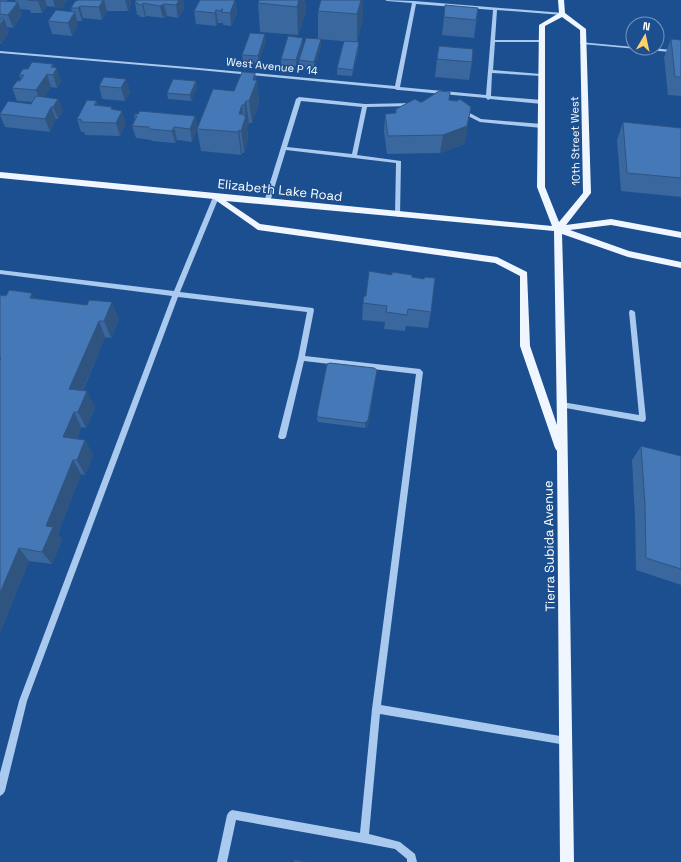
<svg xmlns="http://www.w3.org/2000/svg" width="681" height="862" font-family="'Space Grotesk',sans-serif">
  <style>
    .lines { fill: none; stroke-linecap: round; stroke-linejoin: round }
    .minor { fill: #a9c9ee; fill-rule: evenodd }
    .major { fill: #f0f6ff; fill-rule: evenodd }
    .wall { fill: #3a679d }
    .shaded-wall { fill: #305480 }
    .building { fill: #4478b7; stroke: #305480 }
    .labels { text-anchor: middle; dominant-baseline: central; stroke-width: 3; stroke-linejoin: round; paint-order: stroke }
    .far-street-label { font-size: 11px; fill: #fff; stroke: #1b4f8f }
    .street-label { font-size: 13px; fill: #fff; stroke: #1b4f8f }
  </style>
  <rect width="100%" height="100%" fill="#1b4f8f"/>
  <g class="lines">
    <path class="minor" d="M385,0L414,1L564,13V15H562L497,10L495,40H541L543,41L541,42H495L493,70L541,74L543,75L541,76L492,73L491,96L542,100L545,102L542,104L490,99L488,100L486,98L399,90H397L395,89L199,70L0,53V51L199,68L395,86L412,3L387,1ZM416,4L493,10L486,95L400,87Z
      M580,42L633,47V48H653L681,51V53L582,44L580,43Z
      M299,97L365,104L414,103L415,104L412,106L367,107L357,155L401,161L400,216L398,217L395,215L396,163L286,150L270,202L267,204L265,203L264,202L296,99ZM301,101L362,107L352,154L287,147Z
      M462,109L481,119L542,124L545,126L542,128L480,122L460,112V110Z
      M216,195L219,197L180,292L313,308L314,310L305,356L420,369L423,372L381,705L566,737L569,738L570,741L569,744L566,745L380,714L369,834L400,842L415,854L417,862H407V859L395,849L364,843L236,820L227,862H217L227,815L229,812L232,810L360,833L372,709L416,374L304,361L286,437L284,439H280L278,437L298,358L307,312L178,297L27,701L5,791L3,794L0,796V773L19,701L172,296L0,274V270L174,291L213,197Z
      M630,310H632L635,312L646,419L645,421L643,422L560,407L559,405L560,403L562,402L639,415L629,312Z"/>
    <path class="major" d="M558,0H564L565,13L586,29L591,193L566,225L611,219L681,232V238L611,225L570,230L629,251L681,262V268L628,257L562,234L567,405L574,862H560L557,451L555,448L520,346V276L495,263L258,230L214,199L0,178V172L552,226L537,187L539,25L559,13ZM562,17L580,30L583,193L559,222L545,187V26ZM226,201L554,231L557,425L530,346L527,272L497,257L260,224Z"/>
  </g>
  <path class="wall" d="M0,0H8L7,1L16,2L15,0H67L62,8H55V7L47,6L42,13H31L30,10L20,9L22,15L13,28L7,27L9,32L1,44L0,43Z
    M78,0H131V4L128,11H107L102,20L83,18L82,21H77L78,24L72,36L52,34L48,21L72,12L71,8Z
    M136,0H183L184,9L178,18L167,16L163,18L146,16L145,17H140L139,15H137L135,2Z
    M235,0L237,13L231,26L223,25V23H218L216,26L196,24L194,11Z
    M259,0H305L306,11L298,35L260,32L258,3Z
    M321,0H363V18L357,42H359V49L352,76L337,75V68L354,42L318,39V11Z
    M478,8L474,38L442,35L444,17Z
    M321,39V46L314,68L299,67V60Z
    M671,39L681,40V96L668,95L664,57Z
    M266,41L258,63L243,62L242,55Z
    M303,44L296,66L281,65V59Z
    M437,59L472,62L469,80L435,77Z
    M53,64L61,81L57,88L51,87L44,97L58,99L63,111L58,119H56L50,132L5,127L0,115V113L31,104L32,102L17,101L12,88L21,79L19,75L28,69Z
    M255,73L256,80H257L259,103L252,123H249L247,128L248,139L244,153H242L241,155L201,151L197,129L192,142L177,140L175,143L152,141L151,140L136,138L132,126L135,120L134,116H195L197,128L234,91Z
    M126,79L130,92L125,101L102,99L99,86Z
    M196,81L197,88L191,101L168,99L167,93Z
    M449,100L465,144L440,153L387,154L384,132L385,114L395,113L396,109L420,102Z
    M97,101L98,105L112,107L113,110L126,123L120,136L85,135L84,132H81L77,119Z
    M623,122L681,128V197L621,191L617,140Z
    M392,275L412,277L431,312L428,328L406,326L405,331L384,329L385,322L362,320L363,303L366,296Z
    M0,295L35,298L119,319L111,338L105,337L83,391L95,407L86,428L81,427L77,439L85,440L93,455L85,475L81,474L58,534L62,540L52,564L29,561L0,633Z
    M376,376L368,426L365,428L318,422L317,420V414Z
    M641,446L681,456V585L636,570L635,517L632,460Z"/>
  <path class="shaded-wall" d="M38,0H45L47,6L42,13L38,1Z
    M53,0H67L62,8H55Z
    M103,0H104L107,11L102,20L99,7Z
    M125,0H131V4L128,11Z
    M179,0H183L184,9L178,18L176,5Z
    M235,0L237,13L231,26L230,13Z
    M299,0H305L306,11L298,35L297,7Z
    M361,0H363V18L357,42V14Z
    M18,2L22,15L13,28L8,15Z
    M143,3L146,16L145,17L142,5Z
    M164,4L167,16L163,18L160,6Z
    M80,6L83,18L82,21L78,8Z
    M216,10L218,23L216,26L215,13Z
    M75,12L78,24L72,36L68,23Z
    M4,19L9,32L1,44L0,41V25Z
    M265,34L266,41L258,63V56Z
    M303,38V44L296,66V60Z
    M321,39V46L314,68V62Z
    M359,42V49L352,76L353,70Z
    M53,64L55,71L57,68L61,81L57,88L53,75L51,67Z
    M255,73L256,82L257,80L259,103L252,123L249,101L253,80Z
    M47,74L51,87L41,103L36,90Z
    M126,79L130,92L125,101L121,88Z
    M196,81L197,88L191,101L190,95Z
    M58,99L63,111L58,119L53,107Z
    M97,101L100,114L94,105Z
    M246,101L249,123L247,128L244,105Z
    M242,105L244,121V114L245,120L246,116L248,139L244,153L239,114Z
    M51,107L56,119L50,132L45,119Z
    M122,111L126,123L120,136L116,123Z
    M195,116L197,129L192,142L190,129Z
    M468,125L465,144L440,153L443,135Z
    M174,127L177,140L175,143L172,131Z
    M239,130L242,153L241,155L238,132Z
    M32,293L40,310L30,298Z
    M112,302L119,319L111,338L104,321Z
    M99,321L105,337L77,404L69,389Z
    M377,370L376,376L368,426L365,428V423Z
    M87,391L95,407L86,428L78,412Z
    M74,412L81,427L71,452L63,437Z
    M85,440L93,455L85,475L77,460Z
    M73,460L81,474L58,534L62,540L52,564L42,552L46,526Z
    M19,548L29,561L0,633V593Z"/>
  <path class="building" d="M27,0H38V1Z
    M78,0H103L99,7L80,6L78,8H71L75,1H77Z
    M136,0H179L176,5L164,4L160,6L143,3L142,5L137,4L138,3L135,2Z
    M200,0H235L230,13L221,12L223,9H222L221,11L216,10L215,13L194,11Z
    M259,0H299L297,7L258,3Z
    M321,0H361L357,14L318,11Z
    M1,1L18,2L8,15L0,14V2Z
    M445,5L478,8L476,20L444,17Z
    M56,10L75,12L68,23L48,21Z
    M0,19H4L0,25Z
    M250,33L265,34L258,56L242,55Z
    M288,36L303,38L296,60L281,59Z
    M306,38L321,39L314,62L299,60Z
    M671,39L681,40V77H675Z
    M344,41L359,42L353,70L337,68Z
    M439,46L473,49L472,62L437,59Z
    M32,62L53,64L51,67L57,68L53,75L47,74L36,90L12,88L17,81H20L24,75H19L23,69H28Z
    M242,72L255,73L253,80H257L249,101H246L244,105H242L239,114H244V116H246L241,131L239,130L238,132L197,129L213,89L234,91Z
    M104,77L126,79L121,88L99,86Z
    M173,79L196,81L190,95L167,93Z
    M439,91L450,92L449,100L457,101L460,99L471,107L467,126L443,135L388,136L385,114L396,113V109L415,99L420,102H422Z
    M36,96L58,99L53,107H51L45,119L0,114L8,101L31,104Z
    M87,100L97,101L94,105L112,107L111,109L122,111L116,123L81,122L82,120L77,119Z
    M140,111L195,116L190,129L174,127L172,131L149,129V127L132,126L137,116H134L135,114H138Z
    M623,122L681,128V178L627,173Z
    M369,271L392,275V272L412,275V277L424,279L425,277L435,278L431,312L408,309L407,315L386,312L387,306L363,303L364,296H366Z
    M9,290L32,293L30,298L87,305L89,300L112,302L104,321H99L69,389L87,391L78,412H74L63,437L85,440L77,460H73L46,526L53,527L42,552L19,548L0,593V360L1,358H0V295L6,296Z
    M330,363L374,368L377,370L368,420L365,423L318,417L317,414L327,364Z
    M641,446L681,456V569L646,558L645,504Z
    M294,860L306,862H294Z"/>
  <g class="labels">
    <g class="far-street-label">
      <text transform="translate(272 66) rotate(6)">West Avenue P 14</text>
      <text transform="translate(575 141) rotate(-91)">10th Street West</text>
    </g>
    <g class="street-label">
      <text transform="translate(280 190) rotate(6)">Elizabeth Lake Road</text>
      <text transform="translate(549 546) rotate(-91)">Tierra Subida Avenue</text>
    </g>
  </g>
  <g transform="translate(645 36) rotate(9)"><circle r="19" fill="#1b4f8f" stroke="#7695bc"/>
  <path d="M0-3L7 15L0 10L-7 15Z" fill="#ffd166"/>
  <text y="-6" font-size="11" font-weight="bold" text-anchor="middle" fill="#ffffff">N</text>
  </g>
</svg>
